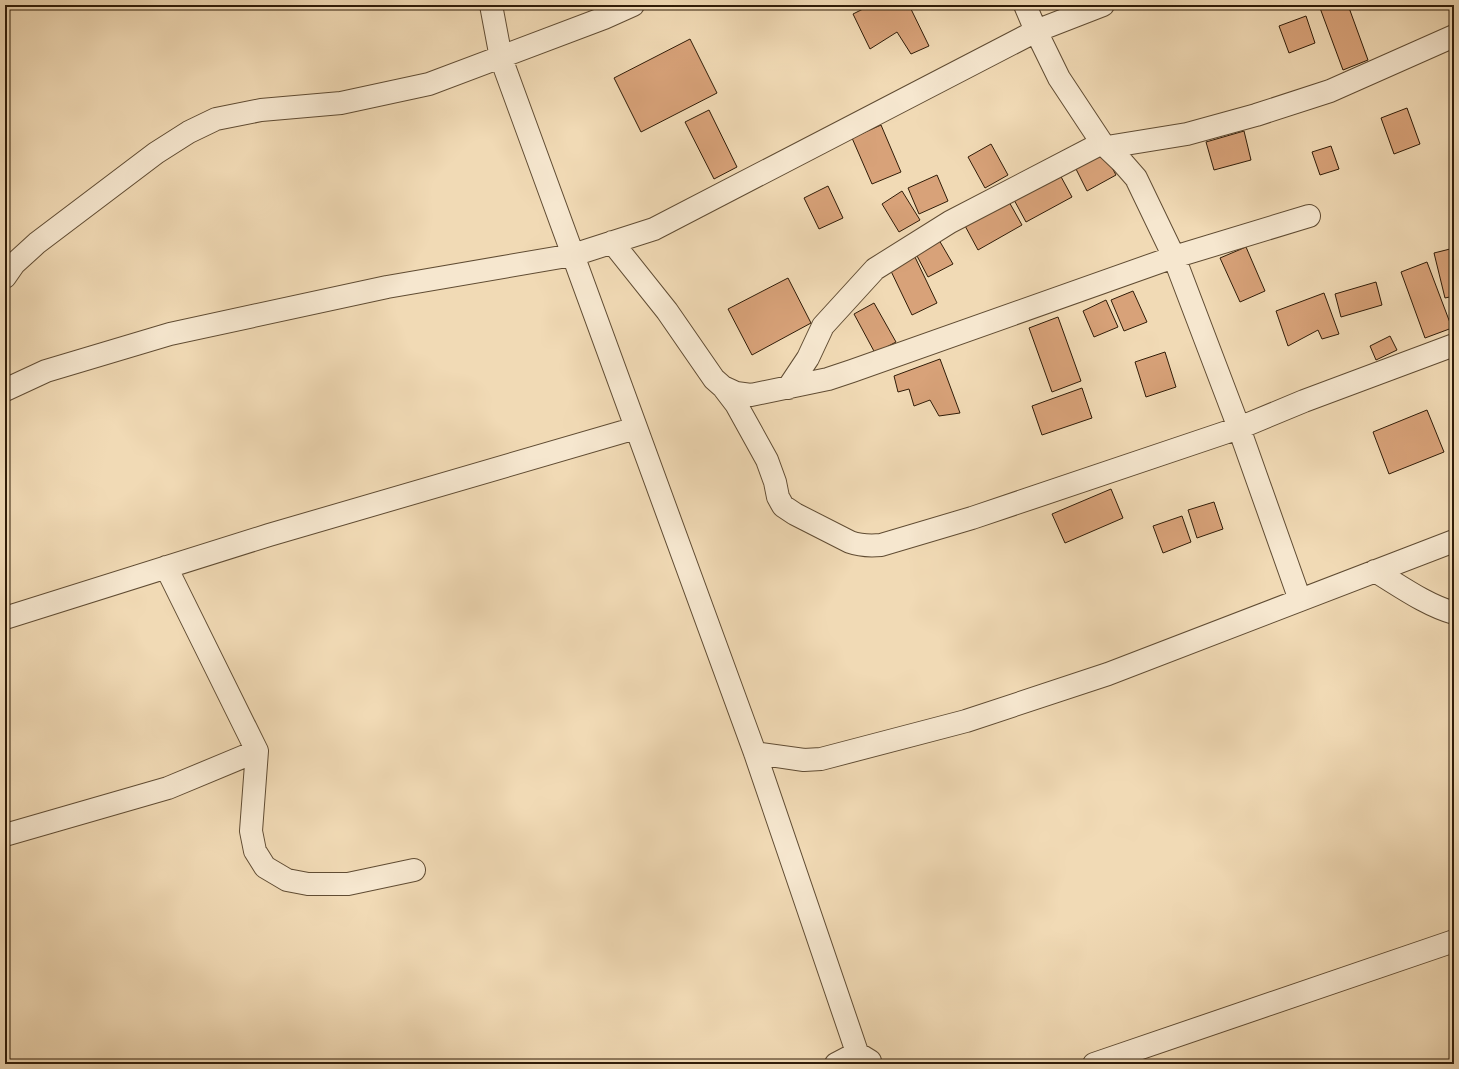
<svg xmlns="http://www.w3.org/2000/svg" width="1459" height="1069" font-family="'Libre Caslon Text',serif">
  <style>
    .building { fill: #d8a279; stroke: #301c08 }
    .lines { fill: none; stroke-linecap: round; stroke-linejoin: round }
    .minor-casing { stroke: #604c33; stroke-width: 24 }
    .minor { stroke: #f6e7cf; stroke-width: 22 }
  </style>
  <rect width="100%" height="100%" fill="#f1dab5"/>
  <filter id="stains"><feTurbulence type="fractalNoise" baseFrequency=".005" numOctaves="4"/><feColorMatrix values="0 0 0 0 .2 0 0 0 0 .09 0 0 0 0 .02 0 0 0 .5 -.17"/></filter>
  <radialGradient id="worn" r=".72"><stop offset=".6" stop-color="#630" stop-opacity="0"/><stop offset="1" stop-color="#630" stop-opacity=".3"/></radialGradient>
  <path class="building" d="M871,5H909L929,46L911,54L897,32L870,49L853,14Z
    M1329,5H1348L1368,60L1343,70L1320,8Z
    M1383,5H1393L1384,8Z
    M1306,16L1315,43L1289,53L1279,26Z
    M690,39L717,93L641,132L614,78Z
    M1407,108L1420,144L1394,154L1381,118Z
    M709,110L737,167L714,179L685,122Z
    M881,125L901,172L872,184L852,138Z
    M1244,131L1251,160L1214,170L1206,142Z
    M991,144L1008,175L985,188L968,157Z
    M1331,146L1339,169L1320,175L1312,152Z
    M1103,151L1116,175L1087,191L1074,165Z
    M1059,173L1072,197L1026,222L1013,198Z
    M937,175L948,201L919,214L908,188Z
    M828,186L843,218L819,229L804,198Z
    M902,191L920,220L899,232L882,204Z
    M1008,200L1022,225L978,250L964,224Z
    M939,240L953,264L928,277L916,254Z
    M1246,247L1265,291L1240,302L1220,258Z
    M1454,248V296L1445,298L1434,253Z
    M914,255L937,303L912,315L889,267Z
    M1427,262L1452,328L1425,338L1401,272Z
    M788,278L811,323L752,355L728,309Z
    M1376,282L1382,305L1341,317L1335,294Z
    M1133,291L1147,322L1124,331L1111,300Z
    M1324,293L1339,334L1322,339L1318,330L1288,346L1276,311Z
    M1106,300L1118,327L1094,337L1083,311Z
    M874,303L896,342L875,353L854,314Z
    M1058,317L1081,381L1052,392L1029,328Z
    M1390,336L1397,350L1376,360L1370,346Z
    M1165,352L1176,387L1146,397L1135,362Z
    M940,359L960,413L939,416L930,400L914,406L909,389L898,392L894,376Z
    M1082,388L1092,418L1042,435L1032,406Z
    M1427,410L1444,452L1389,474L1373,432Z
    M1111,489L1123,518L1065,543L1052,514Z
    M1214,502L1223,529L1197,538L1188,510Z
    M1182,516L1191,542L1163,553L1153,526Z"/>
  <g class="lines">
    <g class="minor-casing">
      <path id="minor" d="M491,5L501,58L755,753L861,1064
        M1025,5L1036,31L1059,78L1102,143L1122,162L1136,178L1174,257L1239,428L1300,600
        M1107,147L1187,134L1256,115L1330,91L1454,36
        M612,242L667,311L714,379L723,387L736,393L751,395L828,379L852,371L1174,257L1309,216
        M5,277L14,264L37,243L156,153L189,132L216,119L261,110L341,103L429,84L604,18L633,5
        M723,387L736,404L767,460L775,482L778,497L783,506L795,514L850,542C861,546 870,546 881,545L972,518L1239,428L1304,401L1454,345
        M788,388L808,358L823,326L875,269L950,222L1102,143
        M5,390L46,371L170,334L387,287L573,255L654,229L1036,31L1103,5
        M166,567L257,751L251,831L255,851L265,867L287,880L308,884H348L414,870
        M1375,571C1400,586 1426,605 1454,613
        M5,618L269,535L636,428
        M755,753L804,760L821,759L966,721L1108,674L1454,541
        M5,835L168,788L257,751
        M836,1064L857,1053L870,1061
        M1094,1064L1454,941"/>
    </g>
    <use href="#minor" class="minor"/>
  </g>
  <rect width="1459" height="1069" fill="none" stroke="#f1dab5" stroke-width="20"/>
  <rect x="6" y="6" width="1447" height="1057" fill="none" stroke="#301c08" stroke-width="2"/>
  <rect x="10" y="10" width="1439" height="1049" fill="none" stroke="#301c08"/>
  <rect width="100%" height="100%" filter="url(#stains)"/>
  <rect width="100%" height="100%" fill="url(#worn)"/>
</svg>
